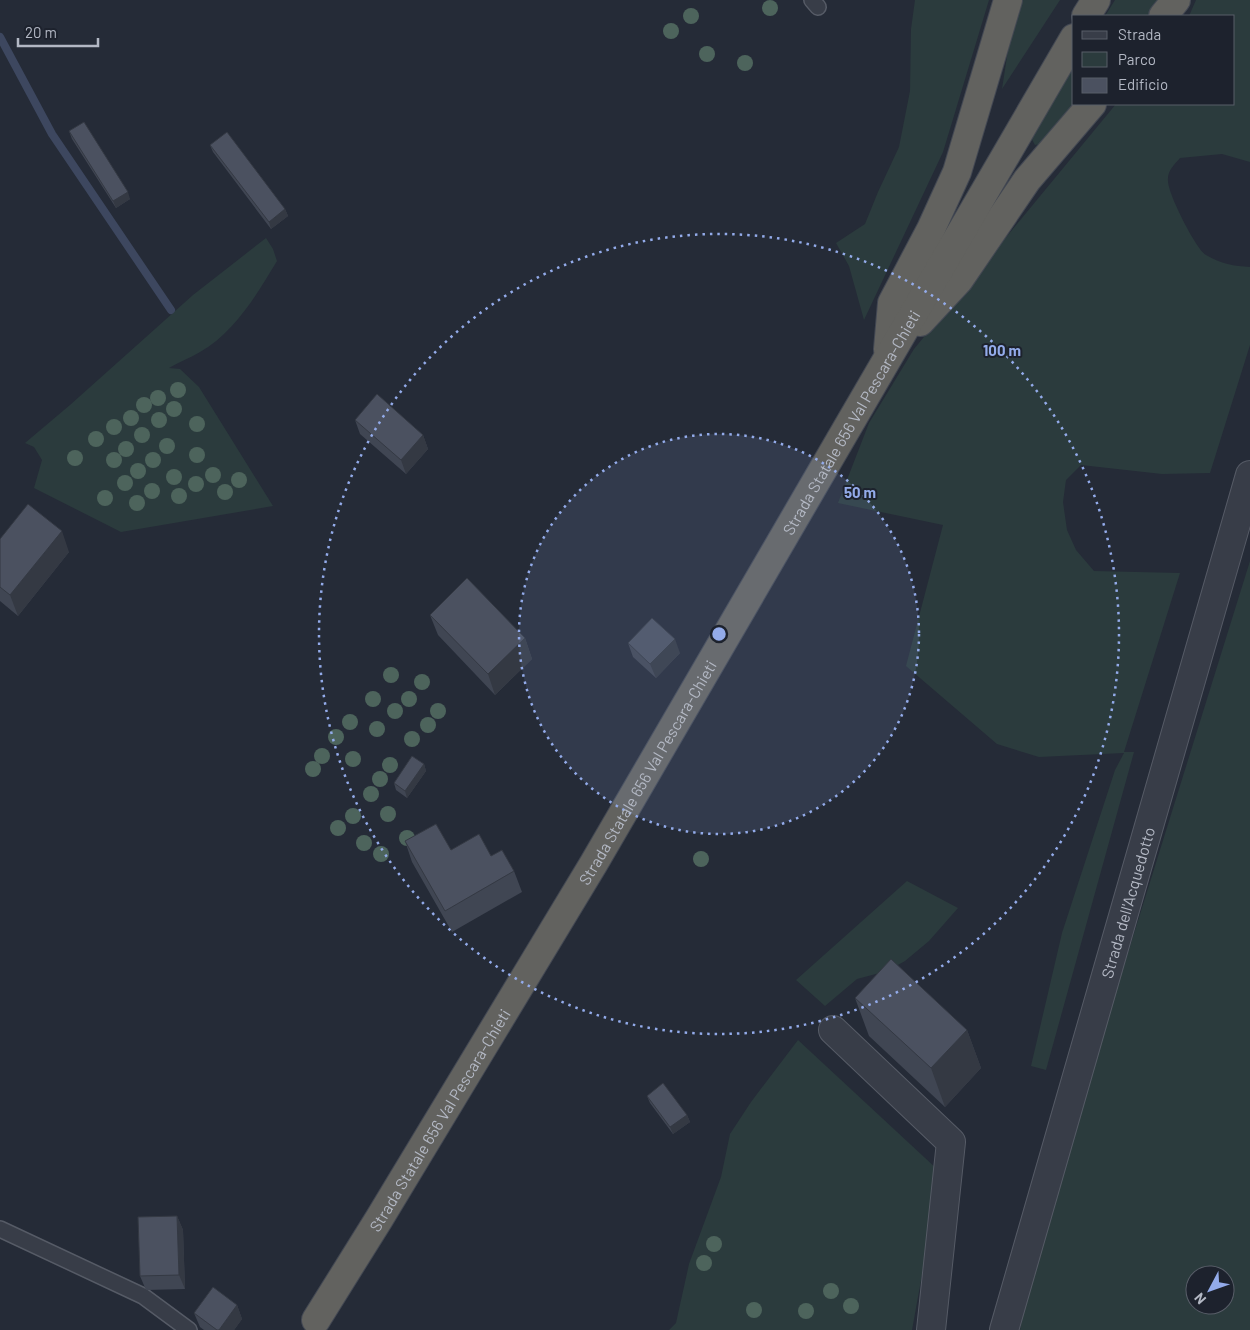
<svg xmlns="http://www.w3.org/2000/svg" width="1250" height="1330" font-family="Barlow,sans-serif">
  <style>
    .green { fill: #2b3b3d; fill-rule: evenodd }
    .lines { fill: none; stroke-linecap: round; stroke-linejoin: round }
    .stream { stroke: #3d475f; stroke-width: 8 }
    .service-casing { stroke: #565b66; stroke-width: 18 }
    .minor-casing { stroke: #565b66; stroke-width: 30 }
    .trunk-casing { stroke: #434853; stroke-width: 30 }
    .service { stroke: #383d48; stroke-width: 15 }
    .minor { stroke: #383d48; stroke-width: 28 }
    .trunk { stroke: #62625f; stroke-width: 28 }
    .tree { fill: #4d645c }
    .wall { fill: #404653 }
    .shaded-wall { fill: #343943 }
    .building { fill: #4b5160; stroke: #343943 }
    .ring { fill: none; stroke: #93abea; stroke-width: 2.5; stroke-dasharray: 2.5 5 }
    .labels { text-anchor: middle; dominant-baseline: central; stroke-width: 4; stroke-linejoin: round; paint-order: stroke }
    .street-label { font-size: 16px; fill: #b3b8c4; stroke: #1d222d }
    .centre { fill: #93abea; stroke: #1d222d; stroke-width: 2.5 }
    .ring-label { font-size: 15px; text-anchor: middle; font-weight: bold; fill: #93abea; stroke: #1d222d; stroke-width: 4; stroke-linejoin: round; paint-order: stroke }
  </style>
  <rect width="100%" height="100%" fill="#252b37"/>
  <path class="green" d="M915,0H989L943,152L864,320L849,266L836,243L865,224L878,192L899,147L910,91L911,29Z
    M1018,0H1060L1002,89L1012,24Z
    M1115,0H1159L1147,16H1105Z
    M1196,0H1250V162L1222,154L1180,158C1174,165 1167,171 1168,181C1168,194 1196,249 1206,255C1221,264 1234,266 1250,267V345L1210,473L1162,474L1081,465L1066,480L1063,502L1067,530L1076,550L1094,571L1180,573L1124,752H1134L1046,1070L1031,1066L1062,933L1115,770L1124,753L1039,757L997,744L906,666L943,525L838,503L869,423L914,349L1116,104H1234V16H1189Z
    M1074,66V104H1075L1044,143L1035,145L1030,136Z
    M266,238L273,249L277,261C257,294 235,332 200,352C190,358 179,362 169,368L180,369L199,387L273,506L121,532L34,488L42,460L34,447L25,443L70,405L193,295Z
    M1250,561V1330H1020L1027,1293L1089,1078ZM1195,1275H1225V1305H1195Z
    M907,881L958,908L929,941L905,961L887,971L857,979L825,1006L796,980Z
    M798,1040L938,1170L933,1214L912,1330H669L676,1323L689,1264L721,1177L730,1134L751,1102Z"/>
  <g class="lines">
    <path class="stream" d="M0,37L52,134L171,310"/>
    <g class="service-casing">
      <path id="service" d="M812,0L818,7
        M0,1229L143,1296L189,1330"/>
    </g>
    <g class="minor-casing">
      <g id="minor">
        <path d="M833,1030L951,1142L931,1330"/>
        <path id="s1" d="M1004,1330L1250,475"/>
      </g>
    </g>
    <g class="trunk-casing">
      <g id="trunk">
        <path d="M1086,16L1096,0"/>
        <path d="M1163,16L1176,0"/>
        <path d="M920,322L959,280L1027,180L1092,104"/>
        <path d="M888,349L892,303L931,229L957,172L1008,0"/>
        <path id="s2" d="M316,1320L379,1219L594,863L1074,38"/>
      </g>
    </g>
    <use href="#service" class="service"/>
    <use href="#minor" class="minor"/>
    <use href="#trunk" class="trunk"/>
  </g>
  <g class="tree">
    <circle cx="770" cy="8" r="8"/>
    <circle cx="691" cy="16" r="8"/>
    <circle cx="671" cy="31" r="8"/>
    <circle cx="707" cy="54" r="8"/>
    <circle cx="745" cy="63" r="8"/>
    <circle cx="178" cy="390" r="8"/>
    <circle cx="158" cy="398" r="8"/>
    <circle cx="144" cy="405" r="8"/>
    <circle cx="174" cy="409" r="8"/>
    <circle cx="131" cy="418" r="8"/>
    <circle cx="159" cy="420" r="8"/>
    <circle cx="197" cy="424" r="8"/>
    <circle cx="114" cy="427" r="8"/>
    <circle cx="142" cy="435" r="8"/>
    <circle cx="96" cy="439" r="8"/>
    <circle cx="167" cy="446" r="8"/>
    <circle cx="126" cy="449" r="8"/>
    <circle cx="197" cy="455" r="8"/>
    <circle cx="75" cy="458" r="8"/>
    <circle cx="114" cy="460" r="8"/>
    <circle cx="153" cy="460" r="8"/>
    <circle cx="138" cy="471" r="8"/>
    <circle cx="213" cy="475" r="8"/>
    <circle cx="174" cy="477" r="8"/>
    <circle cx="239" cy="480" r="8"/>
    <circle cx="125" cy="483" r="8"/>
    <circle cx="196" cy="484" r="8"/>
    <circle cx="152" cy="491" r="8"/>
    <circle cx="225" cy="492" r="8"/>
    <circle cx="179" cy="496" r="8"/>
    <circle cx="105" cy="498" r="8"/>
    <circle cx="137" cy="503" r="8"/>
    <circle cx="391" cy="675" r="8"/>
    <circle cx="422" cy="682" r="8"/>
    <circle cx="373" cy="699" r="8"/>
    <circle cx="409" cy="699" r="8"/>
    <circle cx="395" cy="711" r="8"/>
    <circle cx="438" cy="711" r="8"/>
    <circle cx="350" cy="722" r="8"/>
    <circle cx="428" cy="725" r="8"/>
    <circle cx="377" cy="729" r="8"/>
    <circle cx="336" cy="737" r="8"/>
    <circle cx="412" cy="739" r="8"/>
    <circle cx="322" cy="756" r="8"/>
    <circle cx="353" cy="759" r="8"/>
    <circle cx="390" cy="765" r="8"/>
    <circle cx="313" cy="769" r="8"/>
    <circle cx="380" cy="779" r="8"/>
    <circle cx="371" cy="794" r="8"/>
    <circle cx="388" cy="814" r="8"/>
    <circle cx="353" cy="816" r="8"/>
    <circle cx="338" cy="828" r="8"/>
    <circle cx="407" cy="838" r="8"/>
    <circle cx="364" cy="843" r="8"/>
    <circle cx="381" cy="854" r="8"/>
    <circle cx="701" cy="859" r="8"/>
    <circle cx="714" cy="1244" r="8"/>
    <circle cx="704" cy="1263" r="8"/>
    <circle cx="831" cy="1291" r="8"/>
    <circle cx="851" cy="1306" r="8"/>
    <circle cx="754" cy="1310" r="8"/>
    <circle cx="806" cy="1311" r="8"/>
  </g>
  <path class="wall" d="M69,131L130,199L116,208L72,139Z
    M210,145L285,209L288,216L271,229L213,152Z
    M355,420L423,435L428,449L406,474L360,434Z
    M0,539L69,552L18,616L0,601Z
    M430,615L525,638L532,659L495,695L438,635Z
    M628,643L680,653L656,678L633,657Z
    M424,764L426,771L407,798L396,790L394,783Z
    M405,841L451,850L491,856L514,871L522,892L452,932L412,862Z
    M855,998L967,1030L981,1068L945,1107L869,1036Z
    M647,1096L687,1115L690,1122L673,1134L650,1103Z
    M177,1216L183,1230L185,1289L146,1290L140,1276Z
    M237,1305L242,1319L234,1330H204L200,1327L194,1313Z"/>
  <path class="shaded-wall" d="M128,192L130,199L116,208L113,201Z
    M285,209L288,216L271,229L269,222Z
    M423,435L428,449L406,474L401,460Z
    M62,531L69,552L18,616L10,595Z
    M525,638L532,659L495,695L488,674Z
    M675,639L680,653L656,678L650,664Z
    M424,764L426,771L407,798L405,791Z
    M967,1030L981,1068L945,1107L931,1068Z
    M687,1115L690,1122L673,1134L670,1127Z
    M177,1216L183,1230L185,1289L179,1275Z
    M237,1305L242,1319L234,1330H219Z"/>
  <path class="building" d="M84,122L128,192L113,201L69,131Z
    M227,132L285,209L269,222L210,145Z
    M377,394L423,435L401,460L355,420Z
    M28,504L62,531L10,595L0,587V539Z
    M467,578L525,638L488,674L430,615Z
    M652,618L675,639L650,664L628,643Z
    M412,756L424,764L405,791L394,783Z
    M436,824L451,850L479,834L491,856L502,850L514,871L445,911L405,841Z
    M891,959L967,1030L931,1068L855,998Z
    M663,1083L687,1115L670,1127L647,1096Z
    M177,1216L179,1275L140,1276L138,1217Z
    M213,1287L237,1305L219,1330H217L194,1313Z"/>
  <circle cx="719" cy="634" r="200" fill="#93abea" fill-opacity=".12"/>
  <g class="ring">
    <circle cx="719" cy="634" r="200"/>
    <circle cx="719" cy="634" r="400"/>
  </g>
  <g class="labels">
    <g class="street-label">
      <text stroke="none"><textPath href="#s2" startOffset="1045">Strada Statale 656 Val Pescara-Chieti</textPath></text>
      <text stroke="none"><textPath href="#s2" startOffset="640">Strada Statale 656 Val Pescara-Chieti</textPath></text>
      <text stroke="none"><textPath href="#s1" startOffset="445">Strada dell'Acquedotto</textPath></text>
      <text stroke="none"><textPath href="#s2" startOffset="235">Strada Statale 656 Val Pescara-Chieti</textPath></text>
    </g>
  </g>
  <circle cx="719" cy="634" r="8" class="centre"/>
  <g class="ring-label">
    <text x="1002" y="356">100 m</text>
    <text x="860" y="498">50 m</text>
  </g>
  <rect x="1072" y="15" width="162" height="90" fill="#1d222d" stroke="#595e69"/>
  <rect x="1082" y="31" width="25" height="8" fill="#383d48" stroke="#595e69"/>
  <text x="1118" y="40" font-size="15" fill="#b3b8c4">Strada</text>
  <rect x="1082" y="52" width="25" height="15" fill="#2b3b3d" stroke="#595e69"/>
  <text x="1118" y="65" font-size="15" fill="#b3b8c4">Parco</text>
  <rect x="1082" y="78" width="25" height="15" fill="#4b5160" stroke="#595e69"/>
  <text x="1118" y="90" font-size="15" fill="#b3b8c4">Edificio</text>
  <g transform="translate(1210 1290) rotate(229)"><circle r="24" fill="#1d222d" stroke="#595e69"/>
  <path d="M0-4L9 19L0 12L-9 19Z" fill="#93abea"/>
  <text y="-8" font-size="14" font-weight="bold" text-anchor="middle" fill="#b3b8c4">N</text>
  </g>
  <path d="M18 38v8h80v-8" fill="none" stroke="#b3b8c4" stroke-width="2.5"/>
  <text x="25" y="38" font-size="15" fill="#b3b8c4" stroke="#1d222d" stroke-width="4" paint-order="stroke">20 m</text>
</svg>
